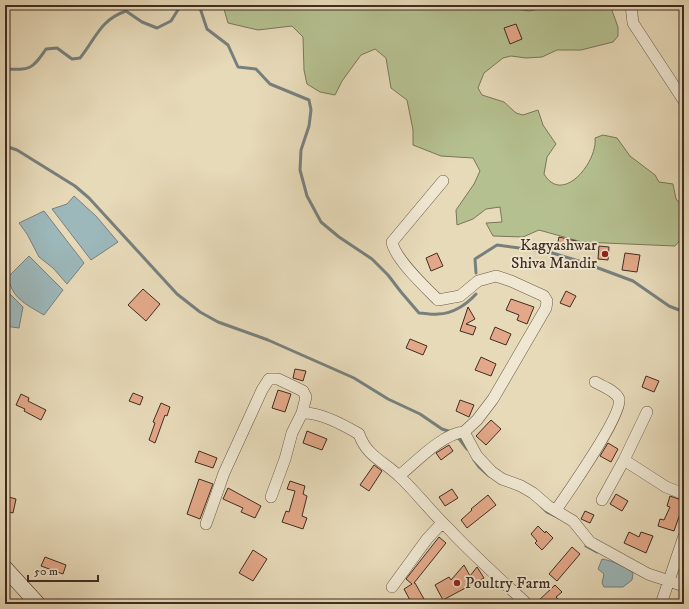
<svg xmlns="http://www.w3.org/2000/svg" width="689" height="609" font-family="'IM FELL DW Pica',serif">
  <style>
    .green { fill: #b5c090; stroke: #7a7658 }
    .water { fill: #9cb8bb; stroke: #77807d }
    .lines { fill: none; stroke-linecap: round; stroke-linejoin: round }
    .stream { stroke: #77807d; stroke-width: 3 }
    .building { fill: #e3a889; stroke: #402d21 }
    .minor-casing { stroke: #6a5847; stroke-width: 12 }
    .secondary-casing { stroke: #402d21; stroke-width: 16 }
    .minor { stroke: #efe7d2; stroke-width: 11 }
    .secondary { stroke: #efe7d2; stroke-width: 15 }
    .poi-dot { fill: #8f2418; stroke: #efe7d2; stroke-width: 1.5 }
    .labels { text-anchor: middle; dominant-baseline: central; stroke-width: 3.5; stroke-linejoin: round; paint-order: stroke }
    .poi-label { font-size: 16px; fill: #402d21; stroke: #efe7d2; text-anchor: end }
  </style>
  <rect width="100%" height="100%" fill="#e7dab9"/>
  <filter id="stains"><feTurbulence type="fractalNoise" baseFrequency=".005" numOctaves="4"/><feColorMatrix values="0 0 0 0 .2 0 0 0 0 .09 0 0 0 0 .02 0 0 0 .5 -.17"/></filter>
  <radialGradient id="worn" r=".72"><stop offset=".6" stop-color="#630" stop-opacity="0"/><stop offset="1" stop-color="#630" stop-opacity=".3"/></radialGradient>
  <path class="green" d="M220,5H489L529,11L560,5H610L618,27V36L613,42L581,50H557L542,57L526,58L511,56L503,58L484,73L478,88L482,95L504,102L516,113L523,115L538,110L543,125L556,144L547,157L544,174C563,206 598,161 595,138L603,135L617,138L630,156L655,175L659,182L673,184L676,199L684,208V235L675,246L582,242L539,230L523,237L493,236L486,223L502,222L500,207L486,209L473,219L457,225L456,210L474,184L480,171L473,158L441,156L413,145V130L407,100L391,88L386,58L375,49L361,55L342,81L335,95L320,92L307,84L304,70L303,37L292,26L258,30L228,23L224,9Z"/>
  <path class="water" d="M74,196L96,216L118,242L91,260L52,209L67,204Z
    M44,211L84,263L67,284L53,268L39,257L27,234L19,223Z
    M29,256L63,290L44,315C34,309 17,301 12,289C10,285 10,282 7,278Z
    M8,292L23,307L19,328L5,326V296Z
    M602,559C613,561 624,566 633,573L632,580L623,587H604L602,583L604,574L598,569Z"/>
  <g class="lines">
    <path class="stream" d="M199,5L207,29L228,45L238,67L256,69L270,84L309,100L311,110L309,126L301,150L300,170L307,196L321,222L339,237L372,259L388,275L401,292L419,313C426,313 432,315 438,314C453,314 467,304 476,294
      M5,69C30,70 32,70 46,49L57,48L72,59L80,58C96,38 100,20 126,11L142,22L157,28L171,21L181,5
      M5,146L17,150L75,186L89,198L177,294L200,312L218,322L268,340L354,378L388,399L420,414L442,429L451,432
      M476,273L475,259L497,245L549,252L582,262L633,281L669,306L684,312
      M457,436L467,449
      M474,460L479,467L489,476
      M542,507L547,512L559,518
      M586,546L597,552"/>
  </g>
  <path class="building" d="M516,24L522,39L510,44L504,28Z
    M559,237L576,241L574,250L557,246Z
    M599,246L609,247L608,260L598,259Z
    M437,253L443,266L431,271L426,258Z
    M625,253L640,255L637,272L622,270Z
    M143,289L160,304L146,321L128,305Z
    M566,291L576,296L570,307L560,303Z
    M511,299L534,307L527,324L517,320L519,315L506,310Z
    M468,307L475,319L466,324L476,327L473,335L460,331Z
    M495,327L511,334L506,345L490,339Z
    M410,339L427,346L423,355L406,348Z
    M481,357L496,364L491,376L475,370Z
    M295,369L306,371L303,381L293,378Z
    M646,376L659,381L654,392L642,387Z
    M278,390L291,394L285,412L272,408Z
    M133,393L143,397L140,405L129,401Z
    M21,394L29,398L28,401L46,410L41,420L24,411L25,409L16,405Z
    M460,400L474,405L469,417L456,411Z
    M161,403L170,407L167,416L165,415L155,443L149,440L155,423L153,422Z
    M491,420L501,429L486,445L476,436Z
    M307,431L327,439L322,450L303,443Z
    M608,443L618,449L611,462L600,456Z
    M449,445L453,451L441,460L436,453Z
    M199,451L217,458L213,468L195,462Z
    M374,465L382,471L369,491L360,485Z
    M199,479L213,484L200,519L187,514Z
    M290,481L305,486L303,494L307,496L302,516L307,518L303,529L282,522L286,511L289,512L295,491L287,489Z
    M228,488L261,506L255,518L241,512L243,508L223,499Z
    M452,489L458,498L445,506L439,497Z
    M616,494L628,501L622,511L610,504Z
    M488,495L496,505L467,528L461,520L472,510L471,509Z
    M5,496L16,499L13,513L5,511Z
    M670,496L684,501V512L681,511L674,531L658,526L660,519L664,520L670,507L667,506Z
    M585,511L594,515L590,523L581,519Z
    M538,526L545,533L546,531L553,538L542,550L535,543L537,541L531,534Z
    M629,532L639,537L641,532L653,536L646,553L624,543Z
    M439,537L446,543L414,583H415L424,599L415,604H412L404,589L412,584L406,579Z
    M572,547L580,554L557,581L549,574Z
    M253,550L267,559L253,581L239,573Z
    M45,557L66,565L63,574L41,566Z
    M464,565L470,576L477,567L484,578L443,600L435,585L449,577L451,580Z
    M555,585L562,592L556,597L563,604H535Z"/>
  <g class="lines">
    <g class="minor-casing">
      <path id="minor" d="M631,5L633,23L684,101
        M302,413C320,412 344,425 359,434C367,457 384,461 400,477C417,493 431,512 448,528C473,555 500,579 527,604
        M464,432L477,456L492,472L502,479L521,486L533,493L548,506L573,521L590,542L648,574L684,586
        M624,460L666,487L684,494
        M399,476C415,463 443,433 464,432L477,420L493,399L546,308L547,301L544,296L511,281L496,276L478,281L460,296L438,300C425,287 395,259 392,242L443,181
        M602,500L624,460L647,412
        M556,510C567,494 623,414 619,399C616,391 602,386 595,382
        M206,524L224,473L262,390L269,379H278L303,391L306,397L302,413L292,433L285,459L271,497
        M392,587L427,539L442,523
        M661,604L684,536"/>
    </g>
    <g class="secondary-casing">
      <path id="secondary" d="M5,568L38,604"/>
    </g>
    <use href="#minor" class="minor"/>
    <use href="#secondary" class="secondary"/>
  </g>
  <g class="poi-dot">
    <circle cx="605" cy="254" r="4"/>
    <circle cx="457" cy="583" r="4"/>
  </g>
  <g class="labels">
    <g class="poi-label">
      <text x="597" y="245">Kagyashwar<tspan x="597" dy="18">Shiva Mandir</tspan></text>
      <text x="465" y="583" text-anchor="start">Poultry Farm</text>
    </g>
  </g>
  <rect width="689" height="609" fill="none" stroke="#e7dab9" stroke-width="20"/>
  <rect x="6" y="6" width="677" height="597" fill="none" stroke="#402d21" stroke-width="2"/>
  <rect x="10" y="10" width="669" height="589" fill="none" stroke="#402d21"/>
  <path d="M28 575v6h70v-6" fill="none" stroke="#402d21" stroke-width="2"/>
  <text x="34" y="575" font-size="12" fill="#402d21" stroke="#efe7d2" stroke-width="3" paint-order="stroke">50 m</text>
  <rect width="100%" height="100%" filter="url(#stains)"/>
  <rect width="100%" height="100%" fill="url(#worn)"/>
</svg>
